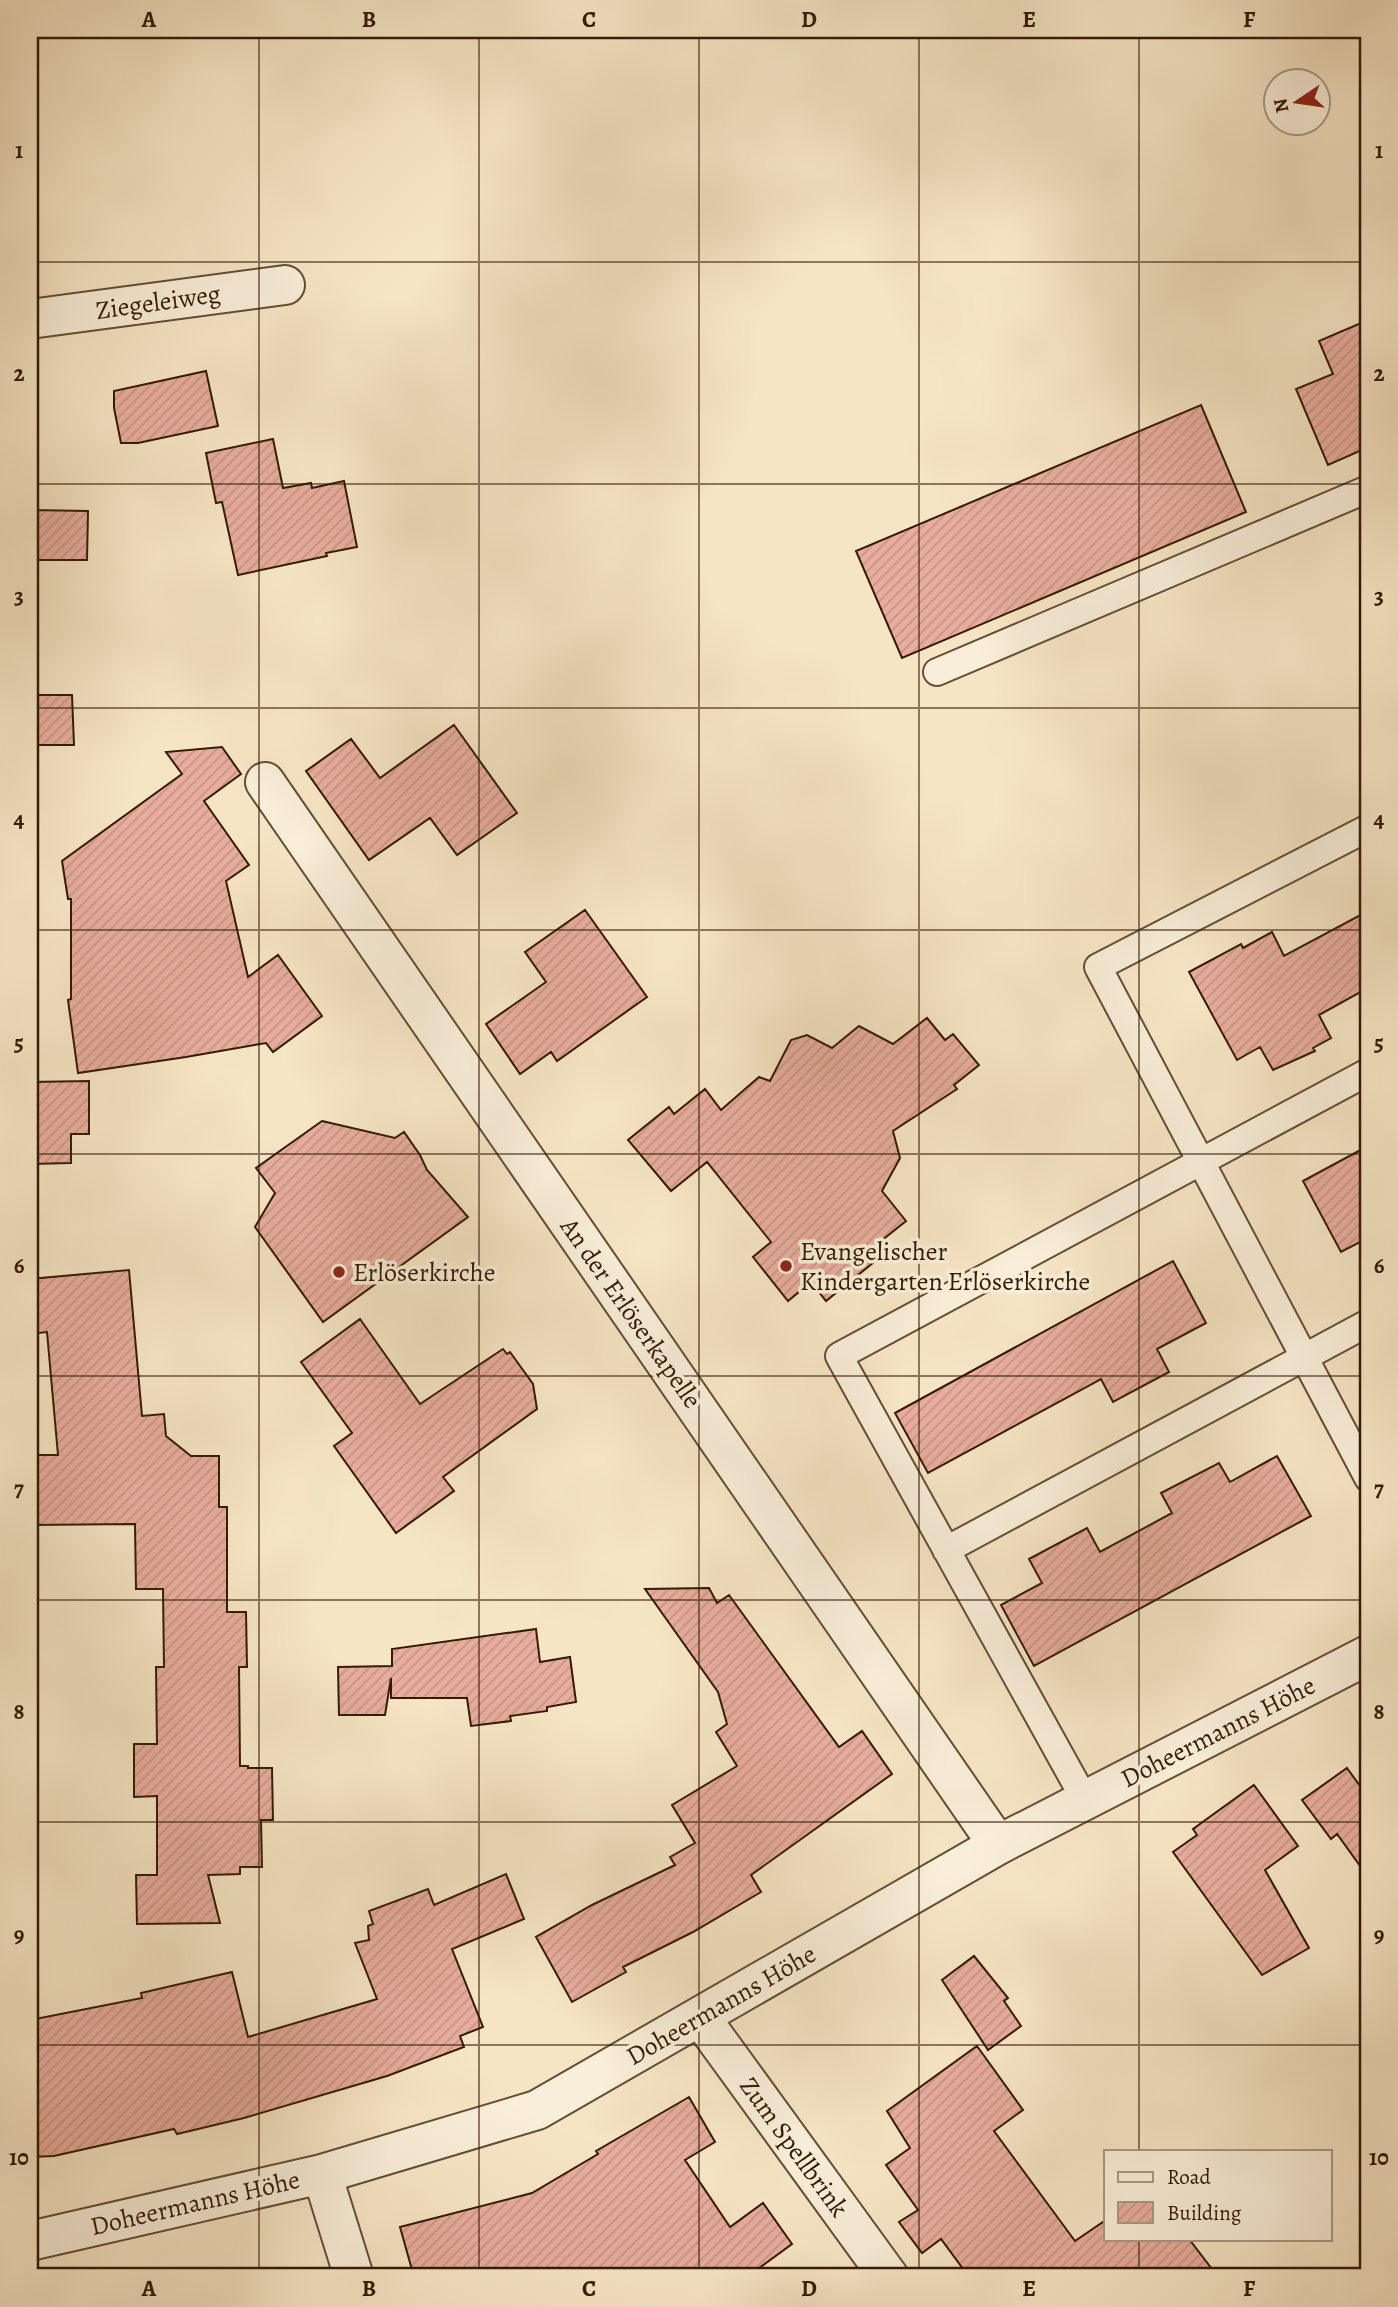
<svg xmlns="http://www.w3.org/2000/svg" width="1398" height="2307" font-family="Alegreya,serif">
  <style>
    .building { fill: url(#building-hatch); stroke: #331b04; stroke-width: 2 }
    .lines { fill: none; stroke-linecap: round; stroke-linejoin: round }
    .lane-casing { stroke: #644e34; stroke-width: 30 }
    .street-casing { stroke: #644e34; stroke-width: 42 }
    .lane { stroke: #f9eed9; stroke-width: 26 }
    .street { stroke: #f9eed9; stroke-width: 38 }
    .grid { fill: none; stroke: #331b04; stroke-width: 2; stroke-opacity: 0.55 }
    .poi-dot { fill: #8f2418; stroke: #f9eed9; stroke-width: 2.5 }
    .labels { text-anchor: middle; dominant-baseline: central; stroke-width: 7; stroke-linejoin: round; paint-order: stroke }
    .street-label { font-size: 26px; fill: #331b04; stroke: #f9eed9 }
    .poi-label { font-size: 26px; fill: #331b04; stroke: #f9eed9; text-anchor: start }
    .neatline { fill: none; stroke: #331b04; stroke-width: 2.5 }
    .grid-label { font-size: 23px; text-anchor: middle; font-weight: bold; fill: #331b04 }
  </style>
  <defs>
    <pattern id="building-hatch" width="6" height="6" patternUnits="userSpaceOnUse" patternTransform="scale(1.75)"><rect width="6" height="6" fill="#e8ad9d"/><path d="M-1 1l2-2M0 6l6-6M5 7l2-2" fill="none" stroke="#c79486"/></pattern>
  </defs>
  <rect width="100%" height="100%" fill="#f6e5c5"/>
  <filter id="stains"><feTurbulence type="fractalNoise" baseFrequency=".00286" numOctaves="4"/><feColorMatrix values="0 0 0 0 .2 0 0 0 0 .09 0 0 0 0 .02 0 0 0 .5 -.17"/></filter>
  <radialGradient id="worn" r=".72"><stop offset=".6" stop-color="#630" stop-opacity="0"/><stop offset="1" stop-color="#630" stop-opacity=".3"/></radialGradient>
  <path class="building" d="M1368,320V458L1364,449L1328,465L1296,389L1333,374L1319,341Z
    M206,371L218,426L138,443H121L114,408V391Z
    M1201,405L1246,512L902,658L856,551Z
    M273,439L283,488L311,483L312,488L344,481L357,547L326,553L327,556L238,575L222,502L216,503L206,453Z
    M30,510L88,511L87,560H30Z
    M30,695H72L74,745H30Z
    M454,725L517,813L457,855L430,818L369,860L306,771L351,739L380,778Z
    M222,747L241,774L204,801L249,865L226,881L248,977L278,955L322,1016L273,1052L266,1043L186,1057L78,1073L68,1000L71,999V899H68L62,861L182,774L166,752Z
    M585,910L647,997L557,1061L551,1052L520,1074L486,1024L546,982L525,952Z
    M1368,911V988L1319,1015L1331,1038L1313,1048L1315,1051L1273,1070L1260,1047L1237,1060L1189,972L1241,944L1243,948L1272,932L1284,956Z
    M927,1018L945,1040L953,1034L979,1065L954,1085L957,1089L893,1131L900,1158L882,1191L906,1221L876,1245L884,1254L826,1301L811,1282L788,1301L753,1257L771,1242L707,1162L671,1191L628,1140L669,1107L674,1114L705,1089L721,1110L759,1077L770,1081L791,1040L807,1035L832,1048L859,1026L893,1044Z
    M89,1081V1134H71V1163L30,1164V1082Z
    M322,1121L395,1138L404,1132L420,1155L427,1170L468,1217L323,1322L255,1227L275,1193L256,1168Z
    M1368,1146V1238L1341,1252L1303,1181Z
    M1173,1261L1206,1323L1157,1349L1169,1372L1113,1402L1101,1379L928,1473L895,1413Z
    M129,1270L142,1416L164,1414L166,1436L191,1456H219V1507H227V1612H246L247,1667H239L240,1766H248V1768H272L273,1820H261L262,1867H240V1874L208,1875L220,1923L137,1924L136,1875H157V1796L134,1797V1744H157L156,1667H164L163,1589H136L135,1524L30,1525V1455H58L47,1332L30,1334V1279Z
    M360,1319L420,1404L503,1349L507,1354L510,1352L533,1384L537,1409L443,1477L454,1491L396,1533L334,1446L352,1433L301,1362Z
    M1277,1456L1311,1516L1034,1666L1001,1605L1042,1583L1029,1559L1087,1528L1100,1552L1172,1513L1161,1493L1219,1463L1230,1482Z
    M709,1588L717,1603L729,1595L839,1747L862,1731L892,1774L751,1875L761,1892L693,1932L623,1967L626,1972L572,2002L536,1937L592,1905L675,1865L670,1857L695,1843L672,1805L737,1766L716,1732L727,1724L718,1692L645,1589Z
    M536,1629L540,1662L570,1657L576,1702L547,1707V1711L510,1716L511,1721L471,1726L467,1698H391V1678L385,1715H339L338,1667L392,1666V1649Z
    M1347,1768L1368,1797V1877L1337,1834L1331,1839L1302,1800Z
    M1254,1785L1298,1846L1265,1870L1309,1948L1262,1975L1173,1852L1197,1835L1193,1829Z
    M506,1874L524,1919L452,1949L483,2027L460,2036L464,2047L387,2076L244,2118L177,2134L174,2129L54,2156L30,2157V2020L142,1998L141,1993L232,1972L248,2037L377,1999L355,1943L369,1940L368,1926L373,1924L369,1911L428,1889L434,1905Z
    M974,1956L1008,1998L1004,2001L1021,2026L988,2050L942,1980Z
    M977,2046L1023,2110L994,2131L1075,2241L1106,2220V2239H1189L1218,2277H969L941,2239L922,2253L899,2222L918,2210L886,2165L910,2148L887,2111Z
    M689,2097L715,2142L685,2160L730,2227L763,2203L792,2244L747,2277H414L400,2227L532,2193L598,2154L596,2151Z"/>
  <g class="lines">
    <g class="lane-casing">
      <path id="lane" d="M937,672L1368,489
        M1368,828L1098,967L1368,1478
        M946,1550L1368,1323
        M1085,1800L839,1356L1368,1072"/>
    </g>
    <g class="street-casing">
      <path id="street" d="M30,319L285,285
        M265,782L998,1845
        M700,2017L889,2277
        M322,2174L354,2277
        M30,2241L322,2174L537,2110L998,1845L1368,1655"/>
    </g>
    <use href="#lane" class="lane"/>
    <use href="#street" class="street"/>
  </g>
  <path class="grid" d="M259,30V2277M479,30V2277M699,30V2277M919,30V2277M1139,30V2151M30,262H1368M30,484H1368M30,708H1368M30,930H1368M30,1154H1368M30,1376H1368M30,1600H1368M30,1822H1368M30,2045H1368M1139,2239V2277"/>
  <g class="poi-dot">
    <circle cx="786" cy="1266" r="7"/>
    <circle cx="339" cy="1272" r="7"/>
  </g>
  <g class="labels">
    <g class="street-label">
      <text transform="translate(158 302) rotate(-8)">Ziegeleiweg</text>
      <text transform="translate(631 1313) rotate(55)">An der Erlöserkapelle</text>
      <text transform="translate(1218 1732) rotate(-27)">Doheermanns Höhe</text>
      <text transform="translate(721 2005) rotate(-30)">Doheermanns Höhe</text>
      <text transform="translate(794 2147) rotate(54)">Zum Spellbrink</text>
      <text transform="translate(195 2203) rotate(-13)">Doheermanns Höhe</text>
    </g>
    <g class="poi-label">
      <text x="800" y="1251">Evangelischer<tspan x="800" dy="30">Kindergarten Erlöserkirche</tspan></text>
      <text x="353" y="1272">Erlöserkirche</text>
    </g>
  </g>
  <rect width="1398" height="2307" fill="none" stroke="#f6e5c5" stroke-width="77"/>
  <rect x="1104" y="2150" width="228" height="91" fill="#f9eed9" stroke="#aa9a84" stroke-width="2"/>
  <rect x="1118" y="2172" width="35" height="10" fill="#f9eed9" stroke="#aa9a84" stroke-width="2"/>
  <text x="1167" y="2184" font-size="21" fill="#331b04">Road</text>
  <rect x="1118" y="2202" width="35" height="21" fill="url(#building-hatch)" stroke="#aa9a84" stroke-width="2"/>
  <text x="1167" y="2220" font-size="21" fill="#331b04">Building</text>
  <g transform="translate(1297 102) rotate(257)"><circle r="33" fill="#f9eed9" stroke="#aa9a84" stroke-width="2"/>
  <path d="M0-5L12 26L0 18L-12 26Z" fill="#8f2418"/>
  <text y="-10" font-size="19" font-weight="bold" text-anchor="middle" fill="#331b04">N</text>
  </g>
  <rect x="38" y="38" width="1322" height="2230" class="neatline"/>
  <g class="grid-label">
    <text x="149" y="27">A</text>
    <text x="369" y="27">B</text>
    <text x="589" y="27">C</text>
    <text x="809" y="27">D</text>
    <text x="1029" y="27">E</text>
    <text x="1249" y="27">F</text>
    <text x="19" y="158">1</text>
    <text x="1379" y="158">1</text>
    <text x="19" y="381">2</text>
    <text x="1379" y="381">2</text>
    <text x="19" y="604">3</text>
    <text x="1379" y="604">3</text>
    <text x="19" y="827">4</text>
    <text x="1379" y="827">4</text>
    <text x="19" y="1050">5</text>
    <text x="1379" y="1050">5</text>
    <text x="19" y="1273">6</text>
    <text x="1379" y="1273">6</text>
    <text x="19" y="1496">7</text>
    <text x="1379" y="1496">7</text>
    <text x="19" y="1719">8</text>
    <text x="1379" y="1719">8</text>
    <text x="19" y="1942">9</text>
    <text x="1379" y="1942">9</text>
    <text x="19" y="2165">10</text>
    <text x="1379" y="2165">10</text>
    <text x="149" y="2296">A</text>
    <text x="369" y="2296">B</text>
    <text x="589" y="2296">C</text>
    <text x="809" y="2296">D</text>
    <text x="1029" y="2296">E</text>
    <text x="1249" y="2296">F</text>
  </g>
  <rect width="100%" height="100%" filter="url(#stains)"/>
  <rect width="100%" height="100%" fill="url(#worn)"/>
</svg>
